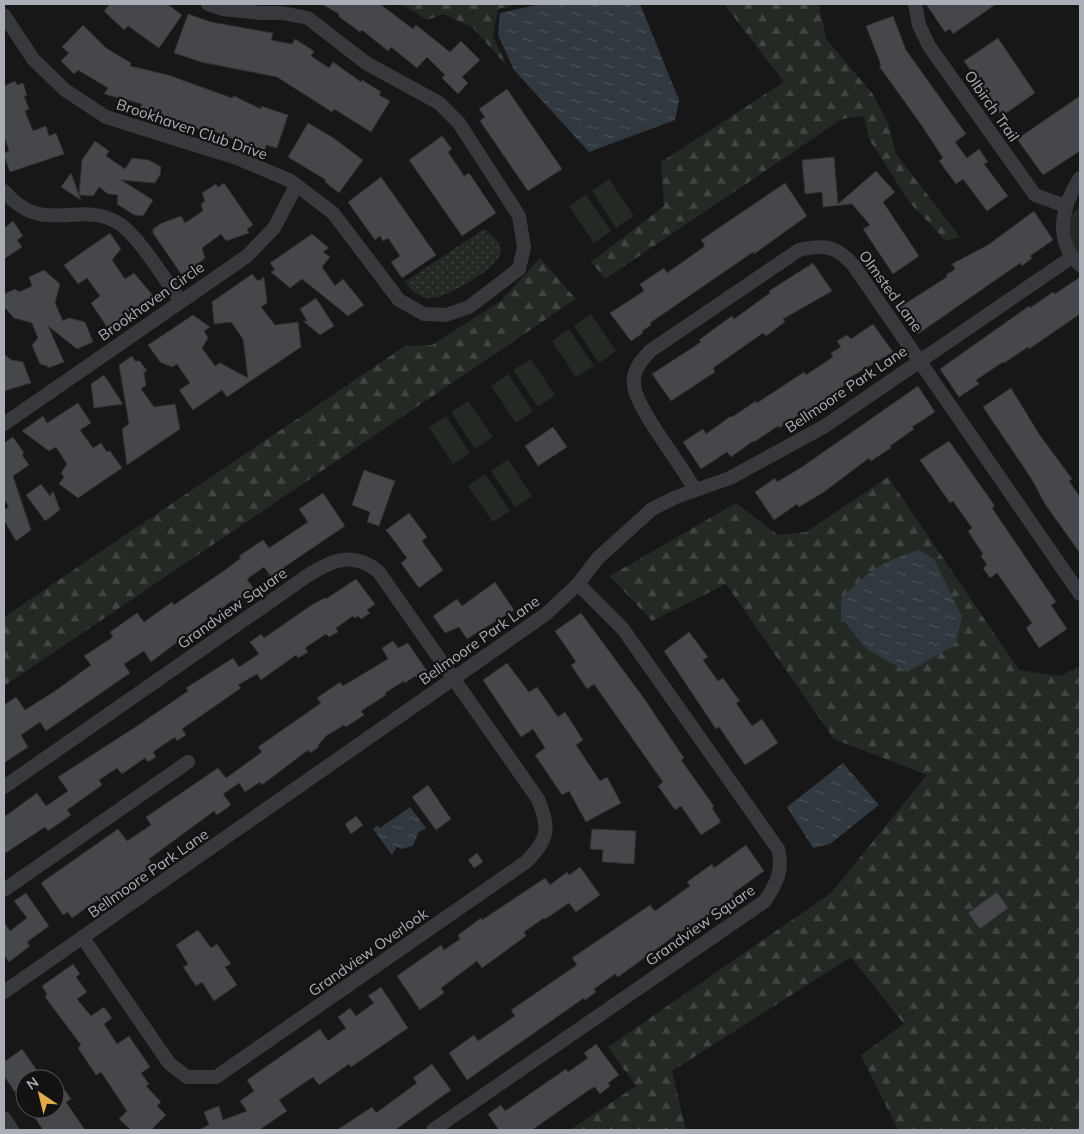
<svg xmlns="http://www.w3.org/2000/svg" width="1084" height="1134" font-family="Mulish,sans-serif">
  <style>
    .grass { fill: #232a24 }
    .forest { fill: url(#forest-firs) }
    .garden { fill: url(#garden-dots) }
    .water { fill: url(#water-ripples) }
    .building { fill: #46474b; stroke: #313134 }
    .lines { fill: none; stroke-linecap: round; stroke-linejoin: round }
    .minor { stroke: #38393d; stroke-width: 14 }
    .labels { text-anchor: middle; dominant-baseline: central; stroke-width: 4.5; stroke-linejoin: round; paint-order: stroke }
    .street-label { font-size: 15px; fill: #aaaeb7; stroke: #121213 }
  </style>
  <defs>
    <pattern id="forest-firs" width="22" height="20" patternUnits="userSpaceOnUse" patternTransform="scale(1.25)"><rect width="22" height="20" fill="#232a24"/><path d="M5 1l3.5 6h-7zM16 11l3.5 6h-7z" fill="#404642"/></pattern>
    <pattern id="garden-dots" width="8" height="8" patternUnits="userSpaceOnUse" patternTransform="scale(1.25)"><rect width="8" height="8" fill="#232a24"/><path d="M2 2h.1M6 6h.1" fill="none" stroke="#404642" stroke-width="1.8" stroke-linecap="round"/></pattern>
    <pattern id="water-ripples" width="26" height="14" patternUnits="userSpaceOnUse" patternTransform="scale(1.25)"><rect width="26" height="14" fill="#313940"/><path d="M2 4q2-2 4 0t4 0M15 11q2-2 4 0t4 0" fill="none" stroke="#4c5359"/></pattern>
  </defs>
  <rect width="100%" height="100%" fill="#171718"/>
  <path class="grass" d="M609,179L634,216L616,228L592,191Z
    M586,195L611,231L594,243L569,206Z
    M1080,207V255C1070,245 1069,229 1070,215Z
    M591,314L616,351L599,363L574,326Z
    M569,329L594,366L576,377L552,341Z
    M531,359L555,395L538,407L513,370Z
    M508,374L533,411L516,423L491,386Z
    M468,401L493,437L475,449L451,412Z
    M446,416L470,453L453,464L429,427Z
    M508,459L532,496L515,507L491,471Z
    M485,474L510,511L493,522L468,486Z"/>
  <path class="forest" d="M401,4H520L498,9L493,37L507,66L473,28L444,14L427,20Z
    M724,4H819L826,39L872,93L888,123L896,154L960,237L946,241L910,203L869,139L864,116L842,119L605,279L591,262L664,206L661,162L784,82Z
    M540,258L576,299L4,686V617L405,346L432,345L501,301Z
    M888,477L1019,670L1060,676L1080,666V1130H898L861,1055L904,1024L851,957L672,1071L686,1130H570L636,1086L608,1047L831,893L927,775L834,739L726,584L652,621L610,576L736,503L778,535L806,532Z"/>
  <path class="garden" d="M484,229C490,234 500,240 501,249C504,265 446,299 430,298C419,298 411,291 405,282Z"/>
  <path class="water" d="M541,4H640L679,100L675,120L589,152L514,70L498,35L500,13Z
    M919,550L934,559L962,617L955,645L907,672L867,649L841,618V599C865,573 885,560 919,550Z
    M843,763L879,805L830,844L813,848L787,807Z
    M410,807L426,828L418,833L413,846L402,849L397,847L392,855L373,829L378,825L380,828Z"/>
  <path class="building" d="M110,4H167L182,15L159,48L128,26L124,30L104,11Z
    M322,4H380L413,29L416,25L450,52L461,41L480,60L462,77L468,83L458,94L442,78L445,75L427,57L417,68L391,47L388,51L362,30L360,32L338,16L339,14Z
    M926,4H996L953,34L950,29L945,32Z
    M188,14L211,22L273,33L271,40L292,44L295,39L314,51L311,56L329,68L333,62L361,82L362,80L381,92L379,95L390,101L371,132L334,109L332,112L277,77L201,62L174,53Z
    M893,16L906,50L966,134L955,142L967,158L979,149L988,162L984,164L1008,196L987,211L963,179L956,184L939,161L943,158L922,126L879,66L881,65L866,26Z
    M83,25L106,48L131,63L130,66L168,75L232,98L234,96L261,109V106L288,115L277,148L266,145L265,151L213,131L212,135L171,118L139,111L142,104L104,94L108,88L78,70L74,74L61,61L69,53L62,47Z
    M998,38L1035,93L1002,116L964,61Z
    M15,81L17,85L23,83L27,96H24L29,109L25,111L33,131L46,126L49,136L56,133L64,154L10,172L4,156V153L9,151L4,136V86Z
    M507,89L562,169L528,191L480,121L485,117L479,109Z
    M1080,96V151L1043,175L1017,139Z
    M308,123L332,137L363,160L339,193L325,182L326,180L288,157Z
    M442,136L452,149L448,152L464,176L469,173L496,213L462,236L409,160Z
    M95,141L109,151L106,156L125,169L132,158L149,160L161,167L160,175L155,183L121,180L153,200L143,216L134,215L117,204L118,195L108,194L99,187L93,196L79,195L81,200L61,187L71,173L79,195L82,160Z
    M834,157L838,204L876,171L895,192L883,202L919,256L893,274L863,229L870,225L852,204L823,207L822,192L805,194L802,160Z
    M381,177L436,255L402,278L391,262L400,256L388,238L383,241L380,236L375,240L348,202Z
    M224,183L253,225L247,229L249,233L226,241L221,234L202,248L205,258L199,263L200,267L181,274L153,233V229L162,223L181,216L185,223L203,211L201,204L205,201L202,193L216,184L218,187Z
    M785,183L807,216L754,254L753,252L650,323L651,325L642,331L643,333L631,341L610,313L644,291L640,284L664,268L667,273L705,246L701,240Z
    M1034,211L1053,240L1030,256L1032,258L1022,266L1020,263L918,334L900,307L947,277L946,275L955,269L952,264L988,245Z
    M13,221L23,236L17,240L22,247L4,259V228Z
    M110,233L121,249L112,260L125,279L134,273L155,298L109,330L91,303L100,296L87,278L78,284L64,265Z
    M312,234L329,248L323,252L330,257L322,267L335,286L343,279L364,305L348,316L302,279L290,288L271,272L275,270L270,263Z
    M813,263L832,291L783,319L785,322L766,336L763,333L713,368L715,372L671,401L652,374L701,342L699,340L722,323L732,316L734,319L770,293L769,291Z
    M44,270L60,284L55,303L63,321L69,318L85,322L93,342L77,349L48,326L64,362L48,368L47,366L40,364L32,345L38,338L32,323L14,318L4,307V294L15,289L19,292L32,286L29,277Z
    M252,274L258,281L264,277L267,303L261,307L275,325L298,322L301,347L227,397L222,390L193,410L179,390L190,383L177,364L172,367L160,362L148,345L193,315L210,327L204,331L208,338L202,348L215,366L220,363L248,378L243,339L231,322L214,324L212,302Z
    M1080,277V314L1029,349L1028,347L1004,363L1003,362L976,380L979,384L959,397L940,369L1029,306L1030,308L1053,292L1055,294Z
    M316,298L334,326L320,335L303,321H307L300,309Z
    M873,324L893,352L844,381L846,384L804,414L803,412L779,428L778,426L754,442L753,441L731,457L727,452L701,469L683,442L703,429L706,434L731,416L732,417L756,401L757,403L804,372L806,375L833,357L831,353L841,347L837,341L847,335L851,339Z
    M4,354L11,360L23,362L31,383L4,391Z
    M132,356L135,361H140L147,371L144,372L146,385L141,389L154,407L175,404L180,429L127,465L122,429L129,424L119,365Z
    M104,375L123,404L94,408L91,384Z
    M918,386L935,412L912,427L914,429L890,446L891,448L871,461L869,458L824,492L799,507L797,504L774,520L755,492L775,478L777,482L802,467Z
    M1011,388L1039,434L1072,479L1069,481L1080,497V553L1045,504L1031,478L983,407Z
    M78,403L91,423L80,430L93,448L101,443L107,452L110,451L122,468L78,498L59,484L64,477L61,473L67,464L56,447L49,451L22,431L43,416L47,423Z
    M553,427L567,447L538,466L525,446Z
    M13,437L24,453L22,455L29,465L13,476L31,530L16,541L4,520V510L9,507L4,499V443Z
    M949,441L995,506L992,508L1056,602L1051,605L1067,629L1039,648L1026,628L1032,623L997,573L990,578L983,568L987,565L981,556L983,554L968,531L972,528L953,501L950,503L920,460Z
    M364,470L395,481L379,526L367,522L370,512L352,505Z
    M41,484L50,496L53,491L60,510L45,521L26,495Z
    M323,493L345,526L283,568L285,572L273,580L264,567L247,579L256,592L245,599L243,597L235,602L233,600L151,662L144,651L124,664L130,673L46,731L40,722L21,735L28,747L4,763V705L16,697L25,710L55,691L91,665L84,656L113,637L110,632L137,613L144,622L172,602L174,605L225,570L241,558L239,556L263,540L269,548L308,522L299,509Z
    M409,513L427,537L422,541L443,570L419,588L401,563L407,558L386,530Z
    M356,579L375,604L367,610L370,613L361,619L358,616L355,618L353,616L336,628L338,632L329,637L326,634L305,648L308,652L298,658L296,655L261,680L257,674L238,685L241,688L182,729L186,735L177,741L175,737L153,752L156,757L148,762L145,758L122,774L117,768L99,780L102,785L67,810L71,815L48,831L45,827L4,854V817L37,793L46,806L68,791L58,777L137,726L188,691L186,688L233,658L239,667L259,654L250,642L261,634L264,638L313,604L325,598L326,599Z
    M495,582L514,610L467,639L459,627L445,633L433,616L457,599L462,606Z
    M581,613L643,697L684,758L681,760L714,806L712,808L721,822L701,835L681,806L675,810L658,786L663,782L594,684L587,689L571,665L576,662L555,631Z
    M689,632L708,657L703,660L718,681L723,678L733,692L740,701L736,703L752,726L762,719L778,743L745,765L719,727L716,729L664,651Z
    M393,641L398,648L408,643L427,671L417,678L415,676L405,683L404,681L385,693L386,695L361,711L364,715L346,727L344,725L326,736L318,745L319,747L310,753L308,750L262,785L260,782L245,792L239,783L223,794L231,805L217,815L214,811L149,859L153,865L100,902L98,900L72,918L68,912L63,915L41,883L118,829L127,841L151,825L146,817L218,768L226,778L262,752L258,747L321,703L317,698L340,682L343,686L388,659L382,648Z
    M507,663L529,692L537,687L558,717L565,712L583,740L576,745L600,781L607,777L621,803L586,822L569,791L562,795L535,755L545,748L533,729L521,737L483,680Z
    M428,785L451,819L436,830L412,797Z
    M356,816L363,825L351,834L345,824Z
    M592,829L636,831L634,864L602,862L603,850L590,849Z
    M746,845L764,871L732,894L734,896L710,914L677,934L618,977L615,974L594,989L596,992L585,1000L584,998L467,1080L449,1053L474,1035L478,1041L515,1016L511,1010L577,965L572,958L650,905L655,911L690,886L687,882L712,864L714,868Z
    M477,853L483,862L474,868L468,860Z
    M580,867L600,895L576,912L569,903L545,919L544,918L524,932L526,936L482,968L477,961L441,988L444,993L420,1010L397,976L441,945L444,950L460,939L458,935L481,918L482,920L545,878L550,885L567,872L569,875Z
    M997,892L1008,908L980,929L968,913Z
    M26,893L49,926L27,942L30,946L9,962L4,955V922L10,931L27,918L14,901Z
    M198,930L211,948L217,944L231,964L225,967L237,985L214,1001L202,982L196,986L183,967L188,964L176,945Z
    M73,964L80,974L76,977L87,992L77,999L91,1016L104,1007L112,1018L104,1024L117,1044L129,1036L150,1067L141,1073L149,1084L146,1086L161,1102L157,1106L166,1115L151,1130H131L119,1119L127,1111L101,1072L96,1075L78,1048L81,1045L45,997L47,994L42,986Z
    M381,987L408,1028L351,1067L349,1064L319,1085L313,1077L279,1100L287,1111L259,1130H198L209,1125L204,1112L219,1106L223,1120L247,1111L240,1101L254,1091L247,1080L320,1029L328,1041L346,1028L338,1017L350,1008L356,1016L374,1003L368,996Z
    M596,1044L619,1075L608,1083L610,1086L600,1094L595,1087L589,1090L532,1130H499L488,1114L501,1105L505,1111L566,1069L568,1072L588,1058L584,1053Z
    M22,1049L43,1079H25V1085L15,1092L4,1076V1062Z
    M432,1064L451,1090L395,1130H337L372,1107L376,1113L417,1083L413,1078Z
    M55,1076L71,1099L66,1102L85,1130H43L29,1109H55Z"/>
  <g class="lines">
    <path class="minor" d="M915,4L919,25L929,46L1035,195L1066,206
      M4,15L33,59L65,90L106,117L237,158L291,181L333,213L399,300L424,314L446,315L469,307L519,269L524,247L519,216L459,123L439,103L366,63L308,18L282,13H261L222,9L208,4
      M1080,178C1062,206 1053,240 1080,265
      M4,191C43,238 80,198 120,224C139,237 165,280 180,300
      M4,424L247,256L274,228L296,186
      M695,490C681,463 636,409 634,385C632,371 641,361 650,351L799,250C825,244 837,246 854,266L1080,594
      M4,787L307,576C332,560 352,551 378,571L538,799C550,829 549,838 526,862L216,1077H187L169,1063L83,938
      M4,890L188,762
      M4,992L546,614L578,584L598,558L652,509L676,497L730,478L825,426L1072,257
      M4,1118L12,1130
      M433,1130L765,901C776,884 784,870 778,849L623,629L578,584"/>
  </g>
  <g class="labels">
    <g class="street-label">
      <text transform="translate(992 106) rotate(55)">Olbirch Trail</text>
      <text transform="translate(192 129) rotate(19)">Brookhaven Club Drive</text>
      <text transform="translate(891 291) rotate(54)">Olmsted Lane</text>
      <text transform="translate(151 301) rotate(-35)">Brookhaven Circle</text>
      <text transform="translate(846 389) rotate(-34)">Bellmoore Park Lane</text>
      <text transform="translate(232 608) rotate(-35)">Grandview Square</text>
      <text transform="translate(479 640) rotate(-35)">Bellmoore Park Lane</text>
      <text transform="translate(148 873) rotate(-35)">Bellmoore Park Lane</text>
      <text transform="translate(700 925) rotate(-35)">Grandview Square</text>
      <text transform="translate(368 952) rotate(-35)">Grandview Overlook</text>
    </g>
  </g>
  <rect width="1084" height="1134" fill="none" stroke="#aaaeb7" stroke-width="10"/>
  <g transform="translate(40 1094) rotate(325)"><circle r="24" fill="#121213" stroke="#4f5055"/>
  <path d="M0-4L9 19L0 12L-9 19Z" fill="#e0ac47"/>
  <text y="-8" font-size="14" font-weight="bold" text-anchor="middle" fill="#aaaeb7">N</text>
  </g>
</svg>
